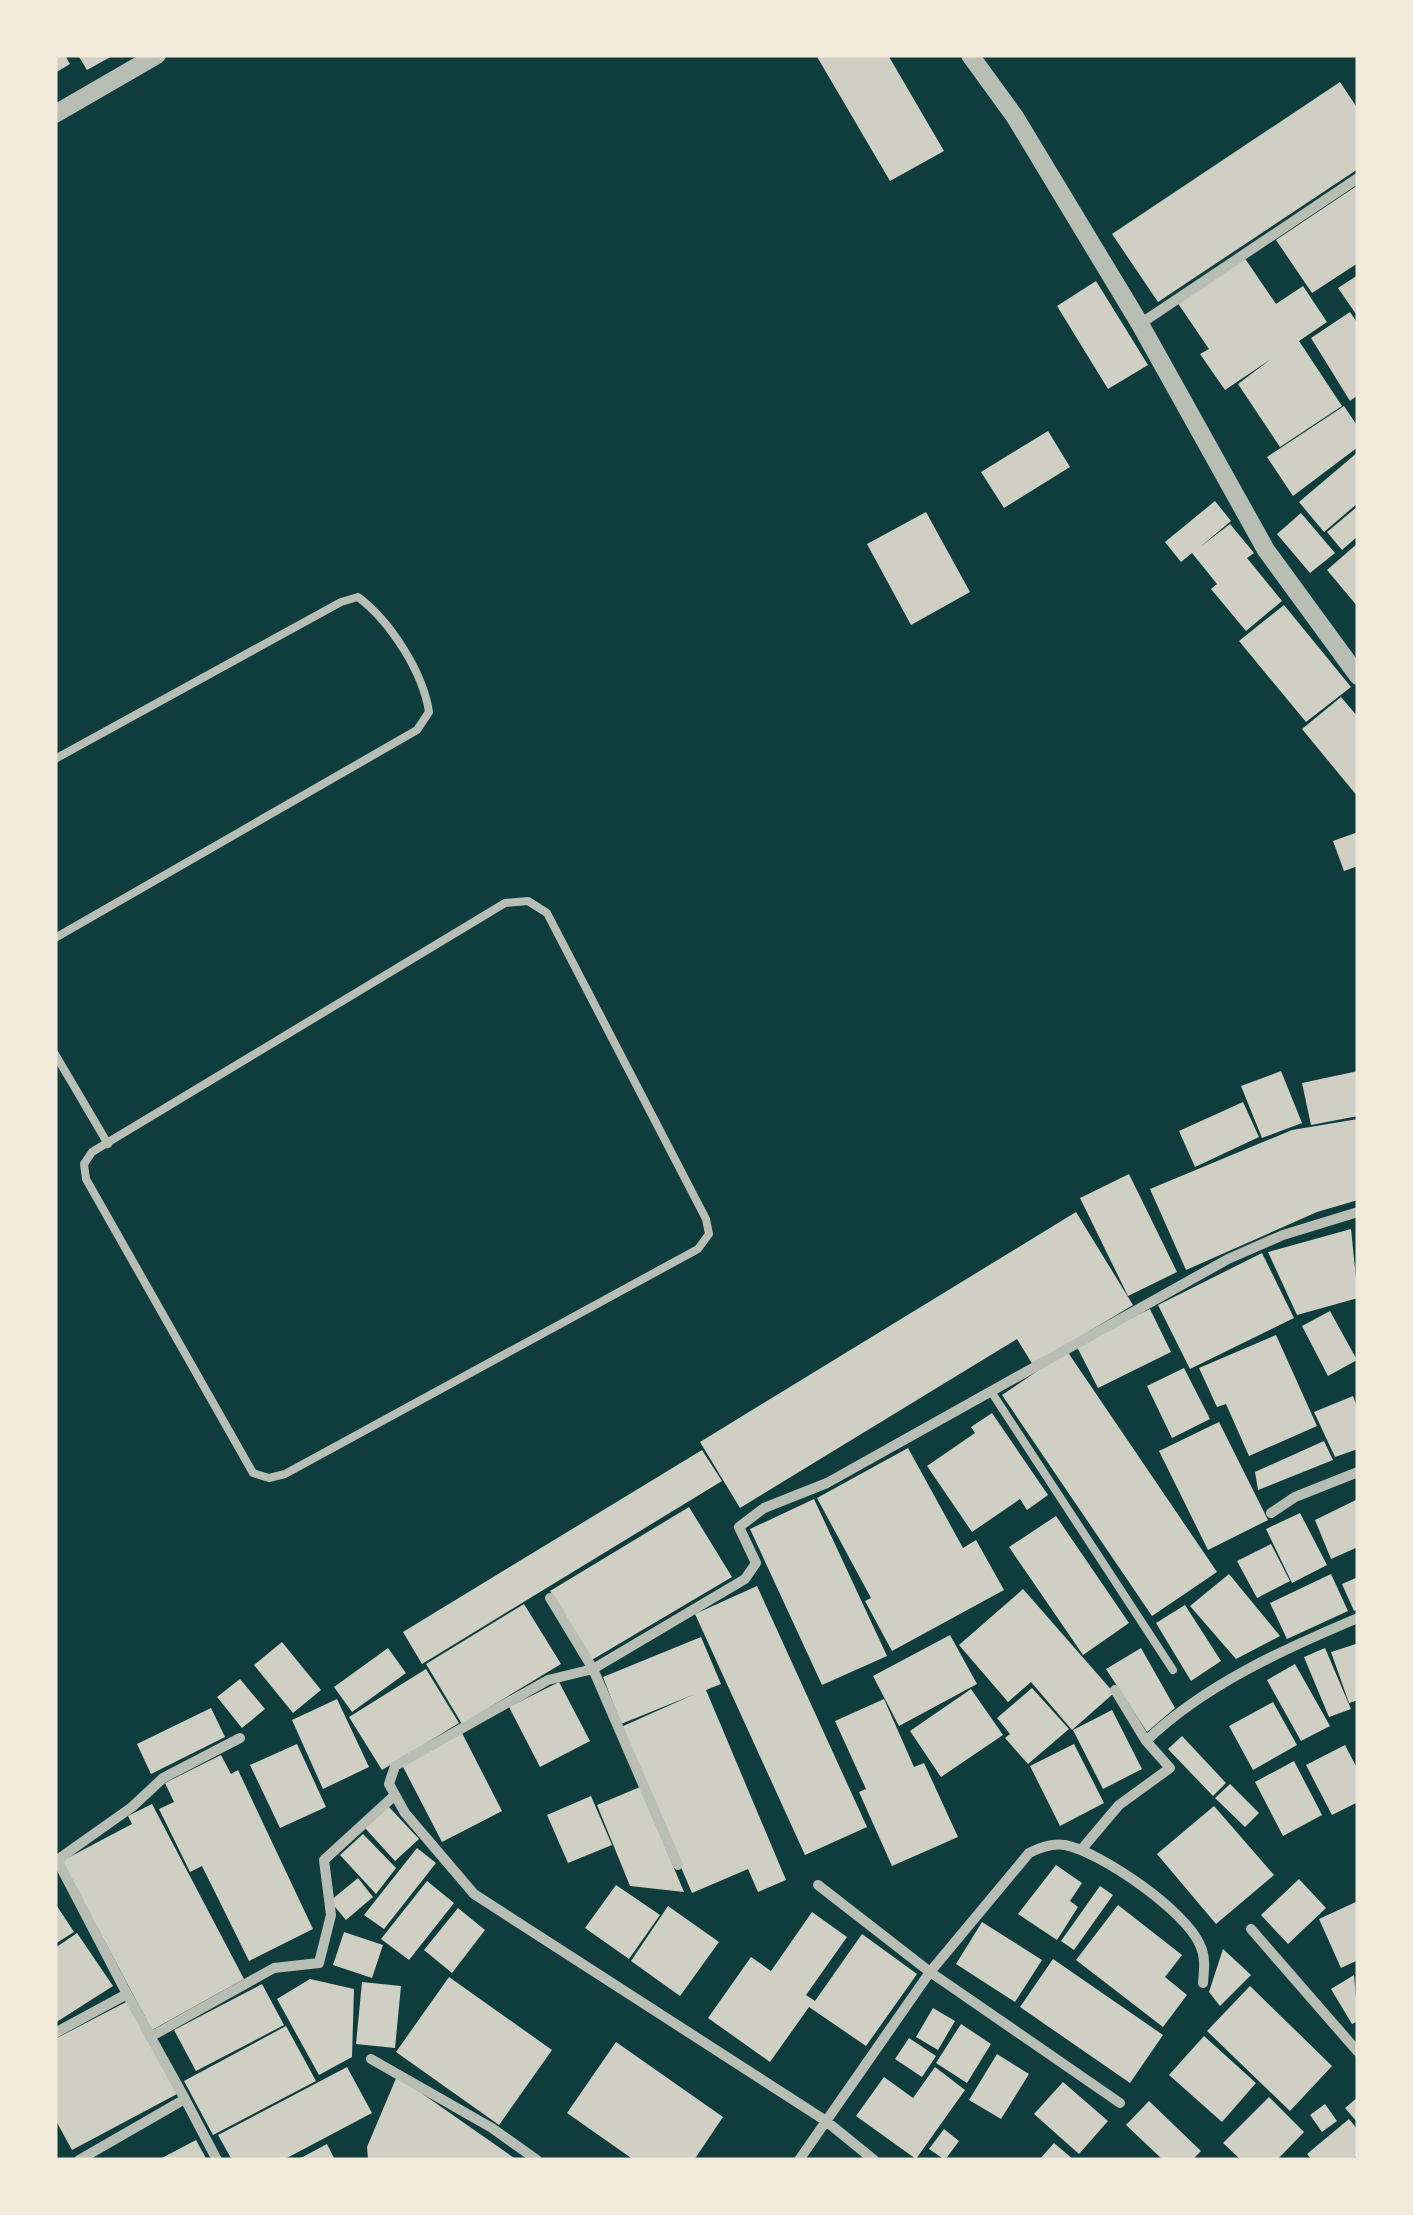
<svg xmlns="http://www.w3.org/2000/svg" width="1413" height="2215" font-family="'Crimson Pro',serif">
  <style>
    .building { fill: #cfcfc3 }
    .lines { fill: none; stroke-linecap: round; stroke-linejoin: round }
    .service { stroke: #b8beb3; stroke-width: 8 }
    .minor { stroke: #b8beb3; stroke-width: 10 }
    .tertiary { stroke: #b8beb3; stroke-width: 18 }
  </style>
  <rect width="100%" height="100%" fill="#0f3d3e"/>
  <path class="building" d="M55,55H65L70,64L55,73Z
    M78,55H114L87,70Z
    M816,55H888L944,151L890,181Z
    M1340,82L1358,109V169L1158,302L1112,234Z
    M1358,185V263L1312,293L1276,240Z
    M1244,257L1276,304L1303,286L1327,322L1299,341L1342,406L1280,447L1238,384L1271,359L1225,390L1200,354L1209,349L1177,302Z
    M1358,275V317L1338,288Z
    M1096,281L1148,365L1108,389L1057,306Z
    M1350,312L1358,324V395L1350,401L1311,338Z
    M1344,406L1358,427V447L1293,496L1267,457Z
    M1048,431L1070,467L1004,508L981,472Z
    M1358,452V503L1324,532L1299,502Z
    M1215,501L1231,521L1200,547L1230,524L1254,553L1247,558L1282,601L1246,631L1211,589L1217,584L1192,553L1181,562L1165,542Z
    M1358,506V536L1342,550L1327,532Z
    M926,512L970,592L911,625L867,544Z
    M1301,513L1335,553L1310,573L1277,534Z
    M1358,543V607L1327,570Z
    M1284,605L1351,687L1306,722L1239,641Z
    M1341,697L1358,717V797L1302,729Z
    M1358,832V866L1344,871L1333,841Z
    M1281,1071L1302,1123L1262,1138L1241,1086Z
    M1358,1071V1116L1311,1125L1302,1083Z
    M1243,1102L1259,1137L1195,1167L1179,1131Z
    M1358,1119V1200L1317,1212L1186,1270L1150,1189L1292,1130Z
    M1129,1174L1177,1272L1128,1296L1080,1198Z
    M1076,1212L1133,1305L1033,1365L1017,1339L740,1508L700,1442Z
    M1351,1229L1358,1298L1297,1315L1268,1252Z
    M1262,1253L1294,1318L1190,1369L1158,1305Z
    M1150,1309L1171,1352L1098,1388L1076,1345Z
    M1330,1311L1357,1360L1328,1376L1302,1326Z
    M1276,1335L1317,1426L1249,1456L1226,1404L1217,1407L1199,1368Z
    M1067,1351L1217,1572L1152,1616L1002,1395Z
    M1184,1368L1210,1419L1172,1438L1147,1386Z
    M1353,1396L1358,1410V1449L1335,1457L1314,1412Z
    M992,1413L1048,1495L1027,1510L1020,1499L972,1532L927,1466L975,1433L971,1427Z
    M1219,1422L1268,1520L1208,1550L1159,1451Z
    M1324,1441L1333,1460L1258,1490L1255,1472Z
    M908,1448L963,1548L976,1540L1004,1590L892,1651L865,1601L871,1598L817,1498Z
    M702,1450L722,1481L422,1664L403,1632Z
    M814,1499L887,1656L822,1685L750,1529Z
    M1358,1499V1547L1331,1559L1315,1520Z
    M689,1507L732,1577L590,1661L550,1591Z
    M1300,1513L1327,1565L1292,1583L1266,1529Z
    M1056,1516L1129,1623L1083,1655L1009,1547Z
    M1271,1544L1290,1581L1257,1598L1237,1561Z
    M1229,1574L1280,1636L1236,1659L1190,1606Z
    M1331,1574L1348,1611L1287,1639L1270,1603Z
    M1358,1577V1609L1354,1611L1342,1584Z
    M757,1586L867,1827L805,1855L695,1614Z
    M1023,1589L1114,1693L1072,1730L1031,1682L1008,1702L959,1645Z
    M524,1604L561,1664L462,1724L426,1664Z
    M1185,1605L1221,1661L1191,1681L1156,1623Z
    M950,1635L977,1684L899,1726L873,1676Z
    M701,1637L721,1684L706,1690L786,1880L758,1892L748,1869L692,1893L621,1727L695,1694L621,1724L603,1677Z
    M282,1642L321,1690L293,1713L254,1665Z
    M1356,1644L1358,1700L1349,1703L1331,1652Z
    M388,1648L406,1673L352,1712L334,1687Z
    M1141,1648L1175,1708L1147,1732L1106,1669Z
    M1325,1648L1351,1709L1329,1717L1304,1657Z
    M1295,1664L1330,1726L1301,1741L1267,1680Z
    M426,1669L459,1723L382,1770L349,1717Z
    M240,1679L265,1709L242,1728L217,1697Z
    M559,1682L590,1741L540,1767L509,1707Z
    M1032,1688L1069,1729L1028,1764L1005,1738L1010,1734L997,1718Z
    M971,1689L1003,1735L941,1777L910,1731Z
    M337,1699L369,1767L323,1789L292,1720Z
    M884,1699L914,1767L924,1763L958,1837L892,1866L859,1792L866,1789L835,1721Z
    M1273,1702L1297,1745L1253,1770L1229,1726Z
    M211,1708L225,1737L151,1774L137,1744Z
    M1112,1710L1142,1769L1103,1789L1073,1730Z
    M462,1733L502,1811L442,1842L401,1763Z
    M1182,1736L1226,1783L1213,1796L1168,1749Z
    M297,1744L326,1807L280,1828L250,1765Z
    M1074,1744L1104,1803L1060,1826L1030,1766Z
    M1345,1745L1358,1770V1802L1332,1815L1306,1765Z
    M221,1755L231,1774L238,1770L313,1929L249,1961L202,1866L190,1872L159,1809L174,1802L165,1783Z
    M1294,1761L1322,1815L1283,1836L1255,1782Z
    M1230,1784L1259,1813L1245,1827L1215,1798Z
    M640,1787L684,1892L630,1886L597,1805Z
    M591,1796L612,1845L568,1863L547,1815Z
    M152,1804L244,1979L152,2030L62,1861L132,1824L128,1816Z
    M388,1806L419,1839L395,1861L365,1828Z
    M1214,1806L1274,1875L1216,1924L1157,1854Z
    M363,1834L396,1868L376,1894L340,1855Z
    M417,1848L436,1863L384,1929L364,1915Z
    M1056,1865L1082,1883L1070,1901L1078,1907L1057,1940L1018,1914Z
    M358,1878L373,1897L346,1920L330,1901Z
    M1299,1879L1326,1908L1288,1944L1261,1915Z
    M427,1881L454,1903L409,1960L381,1939Z
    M616,1885L660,1915L629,1959L585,1928Z
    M1100,1886L1113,1895L1074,1950L1061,1941Z
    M1358,1901V1960L1341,1968L1319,1919Z
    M55,1903L74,1932L55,1944Z
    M1118,1905L1182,1955L1165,1977L1187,1995L1163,2027L1076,1960Z
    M668,1906L719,1942L680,1996L631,1961Z
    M458,1908L485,1930L452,1973L424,1950Z
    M812,1912L847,1937L806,1995L815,2001L862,1934L917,1974L866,2046L809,2007L770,2062L708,2018L751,1957L771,1971Z
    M982,1922L1042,1960L1015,2002L956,1964Z
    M344,1932L383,1945L372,1978L333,1965Z
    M77,1933L113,1986L55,2023V1948Z
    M1223,1949L1251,1975L1220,2006L1209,1992Z
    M1053,1959L1163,2035L1130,2083L1020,2007Z
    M1354,1975L1358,2021L1352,2024L1331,1989Z
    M449,1977L552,2050L499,2125L396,2052Z
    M310,1979L354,1989L352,2057L319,2075L277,1999Z
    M362,1982L401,1986L395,2048L356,2044Z
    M262,1984L284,2025L196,2071L174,2030Z
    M1250,1986L1332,2066L1290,2111L1207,2031Z
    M128,2001L177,2094L72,2150L55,2119V2039Z
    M933,2008L955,2021L938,2050L916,2037Z
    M961,2024L991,2044L967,2083L936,2063Z
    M286,2026L316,2081L213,2135L184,2081Z
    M1204,2036L1256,2083L1222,2122L1169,2075Z
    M909,2038L936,2056L922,2077L895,2059Z
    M616,2042L723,2117L694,2160H634L567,2113Z
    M997,2054L1029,2074L1001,2119L969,2100Z
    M347,2067L372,2113L283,2160H232L218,2135Z
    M935,2067L965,2090L916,2159L856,2116L884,2077L913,2098Z
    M397,2076L517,2160H368L367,2147Z
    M1063,2082L1108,2121L1079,2154L1034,2114Z
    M1269,2097L1304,2132L1277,2160H1241L1223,2143Z
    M1358,2097V2123L1345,2108Z
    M1149,2101L1201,2151L1192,2160H1163L1126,2125Z
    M1325,2104L1337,2121L1322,2132L1310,2115Z
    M1349,2119L1358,2130V2155L1352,2160H1312L1307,2154Z
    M944,2129L959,2141L945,2160L929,2149Z
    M196,2140L207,2160H158Z
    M1054,2143L1074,2160H1039Z
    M327,2144L335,2160H297Z"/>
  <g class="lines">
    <path class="service" d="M55,759L341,602L358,597C390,621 423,672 429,712L417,730L55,938
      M528,901L547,913L706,1219L709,1234L698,1249L285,1474L269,1478L253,1473L86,1179L84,1164L92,1152L505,903Z
      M55,1054L108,1144
      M992,1393L1173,1670"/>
    <path class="minor" d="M1140,324L1358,178
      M1271,1513L1295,1497L1358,1472
      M550,1598L593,1669L678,1865
      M1146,1741C1204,1685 1284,1649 1358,1618
      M1081,1850L1119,1805L1170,1768L1146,1741L1115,1690
      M818,1885L930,1972L1120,2103
      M1251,1929L1358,2052
      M55,2033L127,1994L57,1860L132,1807L163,1778L240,1738
      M150,2037L274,1968L319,1963L331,1915L324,1860L395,1795
      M371,2059L492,2128L537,2160
      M185,2099L217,2160
      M79,2160L185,2099L127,1994
      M799,2160L930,1972L1029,1853C1041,1847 1052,1843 1065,1845C1101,1852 1186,1911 1200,1945C1206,1957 1204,1970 1203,1983
      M874,2160L826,2121L474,1894L405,1813L389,1784L395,1766L548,1680L593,1669L745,1579L756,1563L739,1527L764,1508L827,1483L1228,1259L1283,1235L1358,1212"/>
    <path class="tertiary" d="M970,55L1015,117L1140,324L1266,550L1358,676
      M55,114L157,55"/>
  </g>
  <rect width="1413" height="2215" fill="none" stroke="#f1e9da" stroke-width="115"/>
</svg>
